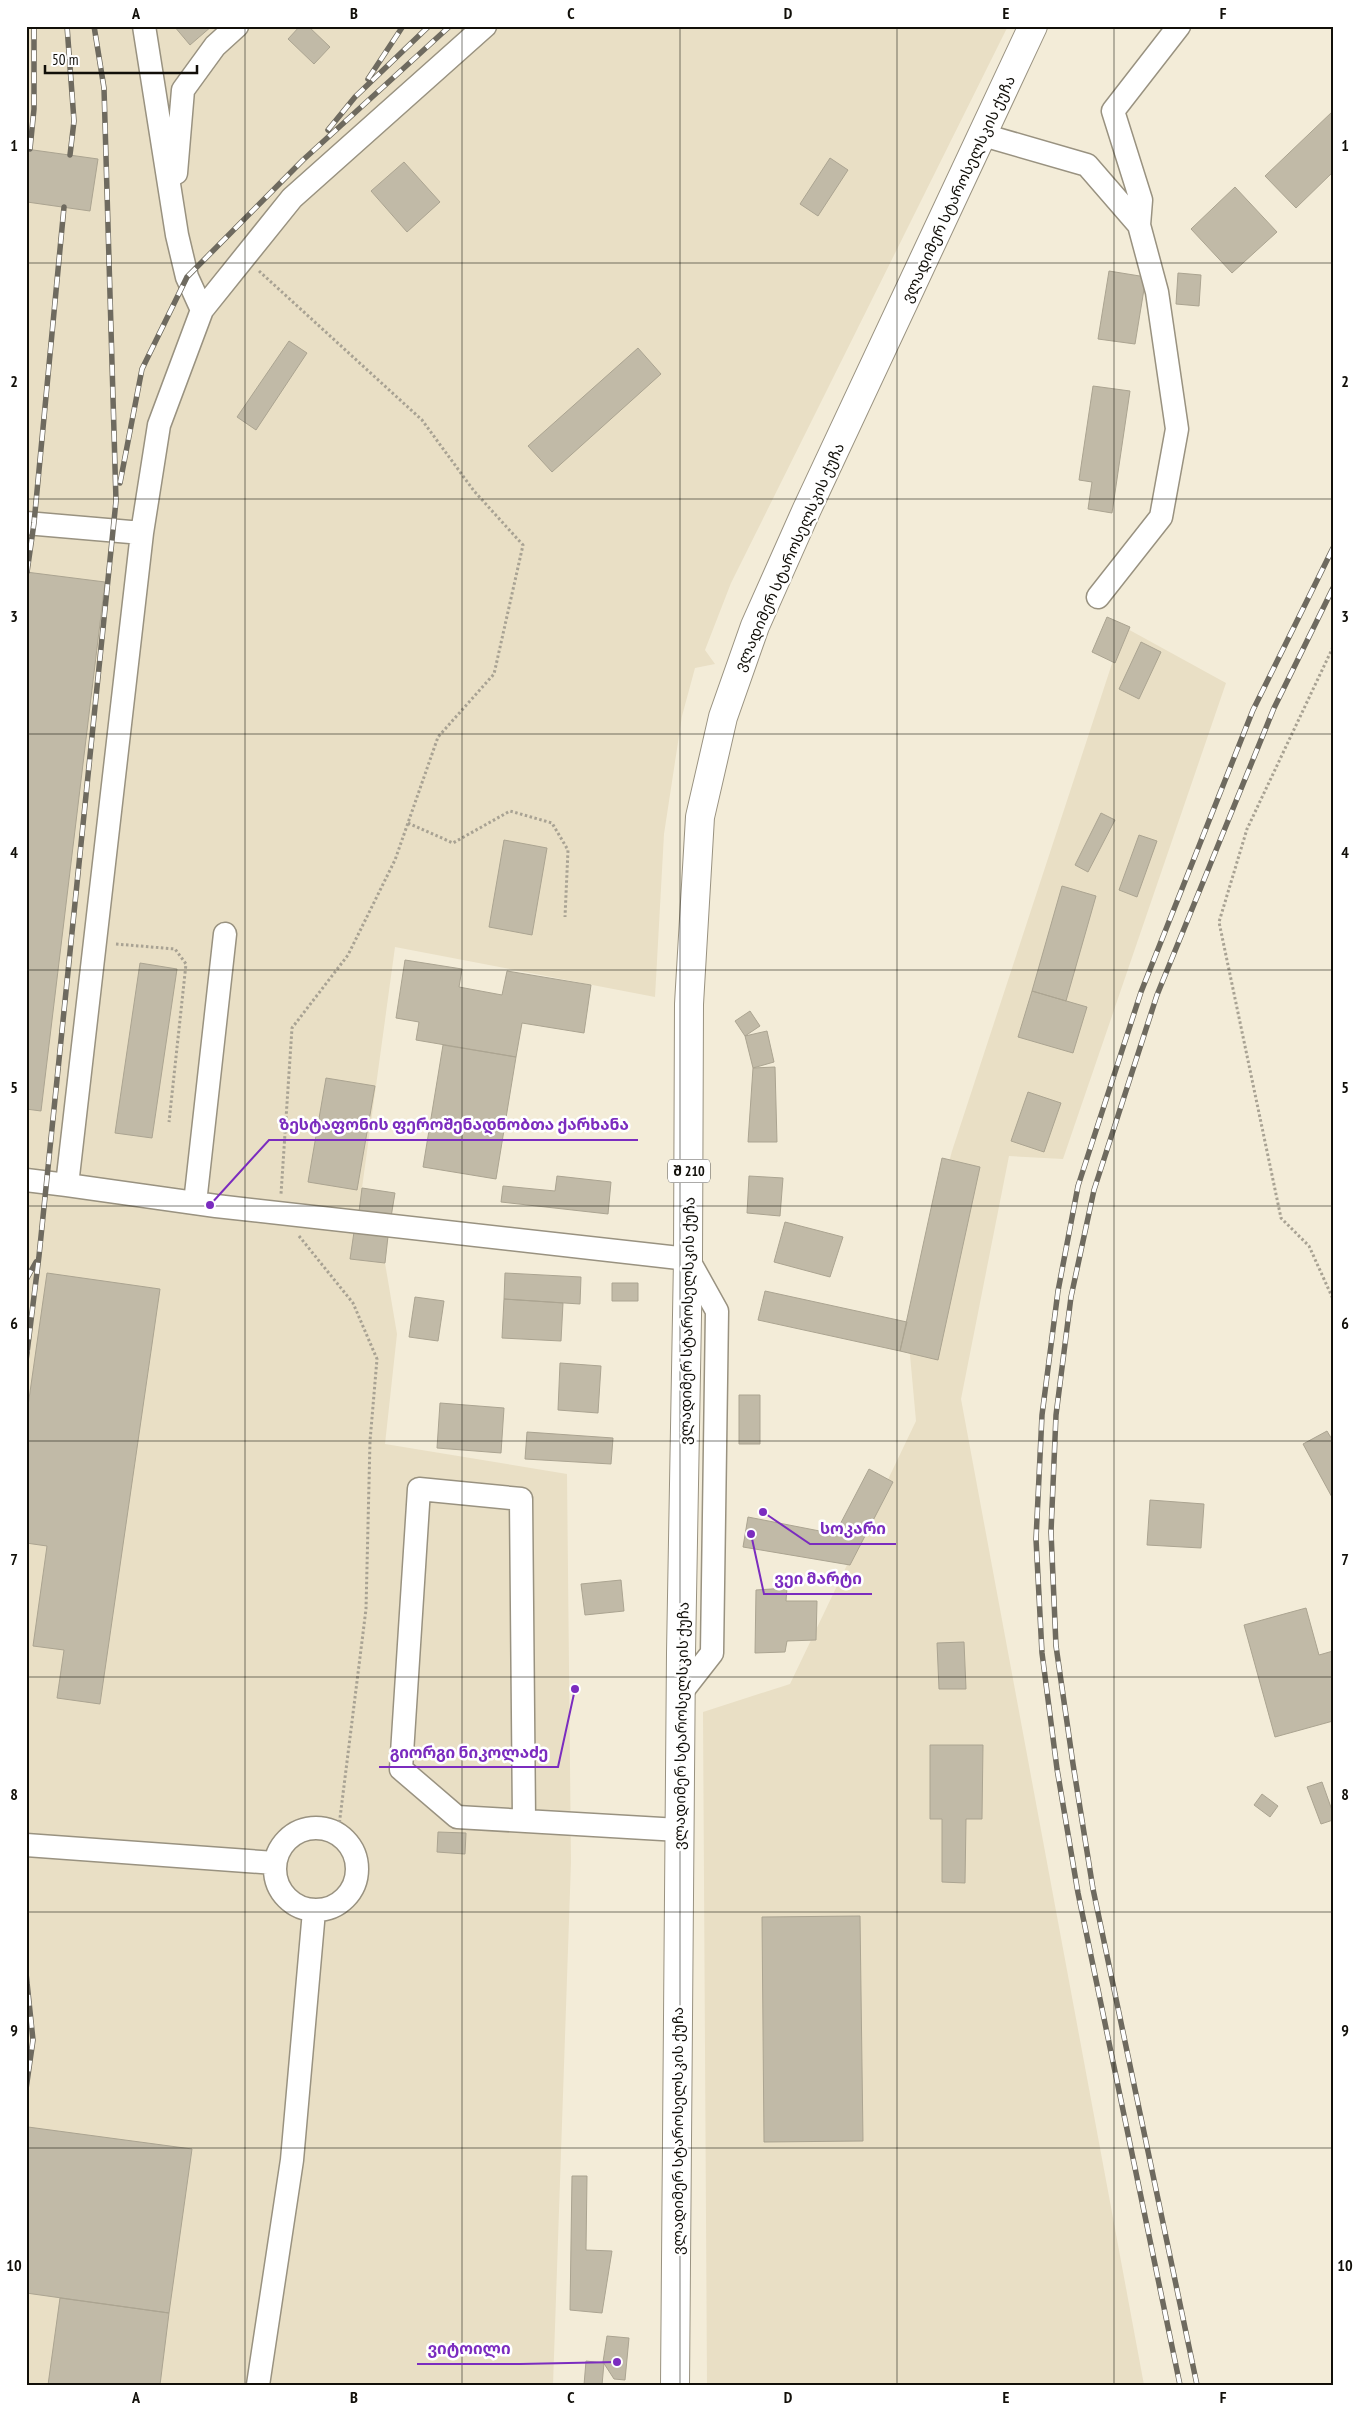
<svg xmlns="http://www.w3.org/2000/svg" width="1359" height="2411" font-family="'PT Sans Narrow','Noto Sans Georgian',sans-serif">
  <style>
    .built { fill: #e9dfc5 }
    .building { fill: #c1baa7; stroke: #aba491 }
    .lines { fill: none; stroke-linecap: round; stroke-linejoin: round }
    .minor-casing { stroke: #999280; stroke-width: 25 }
    .major-casing { stroke: #999280; stroke-width: 30 }
    .path { stroke: #a8a293; stroke-width: 3; stroke-dasharray: 2.5 2.5; stroke-linecap: butt }
    .minor { stroke: #fff; stroke-width: 22 }
    .major { stroke: #fff; stroke-width: 28 }
    .rail-casing { stroke: #6e6a5f; stroke-width: 5.5 }
    .rail { stroke: #fff; stroke-width: 4; stroke-dasharray: 11; stroke-linecap: butt }
    .grid { fill: none; stroke: #110f09; stroke-width: 1; stroke-opacity: 0.55 }
    .labels { text-anchor: middle; dominant-baseline: central; stroke-width: 5; stroke-linejoin: round; paint-order: stroke }
    .shield { fill: #fff; stroke: #585753; stroke-width: 1 }
    .shield-label { font-size: 14px; font-weight: bold; fill: #110f09 }
    .street-label { font-size: 15px; fill: #110f09; stroke: #fff }
    .leader { fill: none; stroke: #7b2cbf; stroke-width: 2 }
    .callout-dot { fill: #7b2cbf; stroke: #fff; stroke-width: 2 }
    .callout-label { font-size: 16px; text-anchor: middle; font-weight: bold; fill: #7b2cbf; stroke: #fff; stroke-width: 5; stroke-linejoin: round; paint-order: stroke }
    .neatline { fill: none; stroke: #110f09; stroke-width: 2 }
    .grid-label { font-size: 16px; text-anchor: middle; font-weight: bold; fill: #110f09 }
  </style>
  <rect width="100%" height="100%" fill="#f3ecd8"/>
  <path class="built" d="M26,26H1008L731,583L705,650L715,664L695,668L682,716L664,834L655,997L395,947L362,1188L395,1193L385,1263L397,1334L385,1444L567,1474L571,1862L553,2385H26Z
    M1124,627L1226,683L1063,1159L1009,1156L961,1399L1144,2385H707L703,1712L790,1684L916,1421L907,1322L952,1151Z"/>
  <path class="building" d="M174,26H212L190,45Z
    M300,26H308L330,47L314,64L288,39Z
    M1333,111V172L1296,208L1265,176Z
    M26,149L98,159L90,211L27,202L26,211Z
    M830,158L848,170L818,216L800,204Z
    M404,162L440,202L407,232L371,191Z
    M1235,187L1277,232L1232,273L1191,229Z
    M1109,271L1146,277L1135,344L1098,339Z
    M1178,273L1201,275L1199,306L1176,304Z
    M289,341L307,353L256,430L237,417Z
    M638,348L661,374L552,472L528,446Z
    M1093,386L1130,391L1112,513L1088,509L1092,482L1079,480Z
    M26,572L105,582L41,1111L26,1109Z
    M1107,617L1130,627L1115,663L1092,652Z
    M1141,642L1161,652L1139,699L1119,689Z
    M1101,813L1115,820L1088,872L1075,865Z
    M1139,835L1157,841L1137,897L1119,890Z
    M504,840L547,848L532,935L489,927Z
    M1062,886L1096,896L1066,1001L1032,991Z
    M405,960L462,969L459,987L502,995L507,971L591,985L584,1033L522,1023L516,1057L416,1040L419,1022L396,1018Z
    M140,963L177,969L152,1138L115,1133Z
    M1032,991L1087,1007L1073,1053L1018,1037Z
    M750,1011L760,1026L745,1036L735,1021Z
    M767,1031L774,1062L753,1068L745,1036Z
    M443,1045L516,1057L496,1179L423,1167Z
    M775,1067L777,1142H748L753,1068Z
    M326,1078L375,1086L357,1190L308,1182Z
    M1028,1092L1061,1103L1044,1152L1011,1141Z
    M942,1158L980,1167L938,1360L900,1351Z
    M557,1176L611,1182L608,1214L501,1202L503,1186L555,1191Z
    M749,1176L783,1178L780,1216L747,1213Z
    M362,1188L395,1193L391,1217L359,1212Z
    M785,1222L843,1237L830,1277L774,1262Z
    M354,1232L388,1236L385,1263L350,1259Z
    M47,1273L160,1289L100,1704L57,1698L64,1650L33,1646L47,1546L26,1543V1420Z
    M505,1273L581,1277L580,1304L504,1299Z
    M612,1283H638V1301H612Z
    M765,1291L907,1322L900,1351L758,1320Z
    M415,1297L444,1301L438,1341L409,1337Z
    M504,1299L563,1303L561,1341L502,1338Z
    M560,1363L601,1366L598,1413L558,1410Z
    M739,1395H760V1444H739Z
    M440,1403L504,1408L501,1453L437,1448Z
    M1327,1431L1333,1441V1499L1303,1444Z
    M527,1432L613,1438L611,1464L525,1459Z
    M869,1469L893,1482L850,1565L743,1547L748,1517L835,1534Z
    M1150,1500L1204,1504L1201,1548L1147,1545Z
    M621,1580L624,1611L585,1615L581,1584Z
    M787,1588L786,1601H817L816,1640L787,1641L785,1652L755,1653L756,1590Z
    M1306,1608L1319,1655L1333,1651V1721L1275,1737L1244,1625Z
    M964,1642L966,1689H939L937,1643Z
    M930,1745H983L982,1819H966L965,1883L942,1882V1819H930Z
    M1322,1782L1333,1813V1820L1321,1824L1307,1787Z
    M1262,1794L1278,1806L1270,1817L1254,1805Z
    M438,1832L466,1833L465,1854L437,1852Z
    M860,1916L863,2141L764,2142L762,1917Z
    M28,2127L192,2149L169,2313L26,2293V2143Z
    M572,2176H587L586,2250L612,2251L602,2313L570,2310Z
    M60,2298L169,2313L160,2385H48Z
    M607,2336L629,2338L625,2380L614,2379L603,2362Z
    M586,2361L604,2363L602,2385H584Z"/>
  <g class="lines">
    <g class="minor-casing">
      <path id="minor" d="M144,26L177,235L187,277L202,310L159,425L142,533L67,1185L216,1206L688,1259L717,1311L712,1653L680,1694
        M983,135L1087,165L1139,225L1157,292L1177,429L1161,517L1098,597
        M176,173L183,90L215,46L237,26
        M1139,225L1141,200L1113,111L1179,26
        M202,310L292,198L485,26
        M26,523L142,533
        M26,1180L67,1185
        M195,1203L225,934
        M524,1820L521,1499L419,1489L401,1769L457,1817L679,1830
        M275 1869a41 41 0 1 1 82 0a41 41 0 1 1-82 0Z
        M26,1845L275,1863
        M258,2385L292,2160L314,1911"/>
    </g>
    <g class="major-casing">
      <path id="major" d="M675,2385L681,1653L688,1259L689,1004L700,817L723,717L755,626L807,509L1033,26"/>
    </g>
    <path class="path" d="M259,271L422,420L474,491L523,545L494,674L438,737L395,860L348,955L292,1028L281,1194
      M1333,647L1247,829L1219,922L1281,1218L1309,1246L1333,1299
      M408,823L453,843L510,811L552,823L568,850L565,917
      M116,944L175,949L186,964L169,1122
      M299,1236L353,1303L377,1359L370,1441L366,1609L338,1834"/>
    <use href="#minor" class="minor"/>
    <use href="#major" class="major"/>
    <g class="rail-casing">
      <path id="rail" d="M67,26L74,121L70,155
        M368,79L403,26
        M328,130L355,97L429,26
        M30,149L34,109V26
        M120,483L142,369L187,277L303,160L450,26
        M27,572L34,523L64,207
        M26,1280L36,1262
        M26,1361L39,1256L116,501L104,88L94,26
        M26,1973L33,2040L26,2089
        M1180,2385L1078,1893L1057,1769L1042,1653L1036,1539L1042,1415L1058,1291L1078,1186L1141,992L1253,710L1333,548
        M1197,2385L1093,1889L1073,1764L1056,1646L1051,1532L1056,1415L1071,1297L1094,1190L1157,995L1274,708L1333,588"/>
    </g>
    <use href="#rail" class="rail"/>
  </g>
  <path class="grid" d="M245,26V2385M462,26V2385M680,26V2385M897,26V2385M1114,26V2385M26,263H1333M26,499H1333M26,734H1333M26,970H1333M26,1206H1333M26,1441H1333M26,1677H1333M26,1912H1333M26,2148H1333"/>
  <g class="labels">
    <rect class="shield" x="668" y="1159.5" width="42" height="23" rx="4"/>
    <g class="shield-label">
      <text x="689" y="1171">შ 210</text>
    </g>
    <g class="street-label">
      <text transform="translate(958 189) rotate(-65)">ვლადიმერ სტაროსელსკის ქუჩა</text>
      <text transform="translate(789 557) rotate(-66)">ვლადიმერ სტაროსელსკის ქუჩა</text>
      <text transform="translate(687 1321) rotate(-89)">ვლადიმერ სტაროსელსკის ქუჩა</text>
      <text transform="translate(681 1726) rotate(-89)">ვლადიმერ სტაროსელსკის ქუჩა</text>
      <text transform="translate(677 2131) rotate(-90)">ვლადიმერ სტაროსელსკის ქუჩა</text>
    </g>
  </g>
  <path class="leader" d="M210 1205L269 1140H638M763 1512L810 1544H896M751 1534L764 1594H872M575 1689L558 1767H379M617 2362L520 2364H417"/>
  <g class="callout-dot">
    <circle cx="210" cy="1205" r="5"/>
    <circle cx="763" cy="1512" r="5"/>
    <circle cx="751" cy="1534" r="5"/>
    <circle cx="575" cy="1689" r="5"/>
    <circle cx="617" cy="2362" r="5"/>
  </g>
  <g class="callout-label">
    <text x="454" y="1130">ზესტაფონის ფეროშენადნობთა ქარხანა</text>
    <text x="853" y="1534">სოკარი</text>
    <text x="818" y="1584">ვეი მარტი</text>
    <text x="469" y="1758">გიორგი ნიკოლაძე</text>
    <text x="469" y="2354">ვიტოილი</text>
  </g>
  <rect width="1359" height="2411" fill="none" stroke="#ffffff" stroke-width="55"/>
  <path d="M45 65v8h152v-8" fill="none" stroke="#110f09" stroke-width="2.5"/>
  <text x="52" y="65" font-size="15" fill="#110f09" stroke="#ffffff" stroke-width="4" paint-order="stroke">50 m</text>
  <rect x="28" y="28" width="1304" height="2356" class="neatline"/>
  <g class="grid-label">
    <text x="136" y="19">A</text>
    <text x="354" y="19">B</text>
    <text x="571" y="19">C</text>
    <text x="788" y="19">D</text>
    <text x="1006" y="19">E</text>
    <text x="1223" y="19">F</text>
    <text x="14" y="151">1</text>
    <text x="1345" y="151">1</text>
    <text x="14" y="387">2</text>
    <text x="1345" y="387">2</text>
    <text x="14" y="622">3</text>
    <text x="1345" y="622">3</text>
    <text x="14" y="858">4</text>
    <text x="1345" y="858">4</text>
    <text x="14" y="1093">5</text>
    <text x="1345" y="1093">5</text>
    <text x="14" y="1329">6</text>
    <text x="1345" y="1329">6</text>
    <text x="14" y="1565">7</text>
    <text x="1345" y="1565">7</text>
    <text x="14" y="1800">8</text>
    <text x="1345" y="1800">8</text>
    <text x="14" y="2036">9</text>
    <text x="1345" y="2036">9</text>
    <text x="14" y="2271">10</text>
    <text x="1345" y="2271">10</text>
    <text x="136" y="2403">A</text>
    <text x="354" y="2403">B</text>
    <text x="571" y="2403">C</text>
    <text x="788" y="2403">D</text>
    <text x="1006" y="2403">E</text>
    <text x="1223" y="2403">F</text>
  </g>
</svg>
